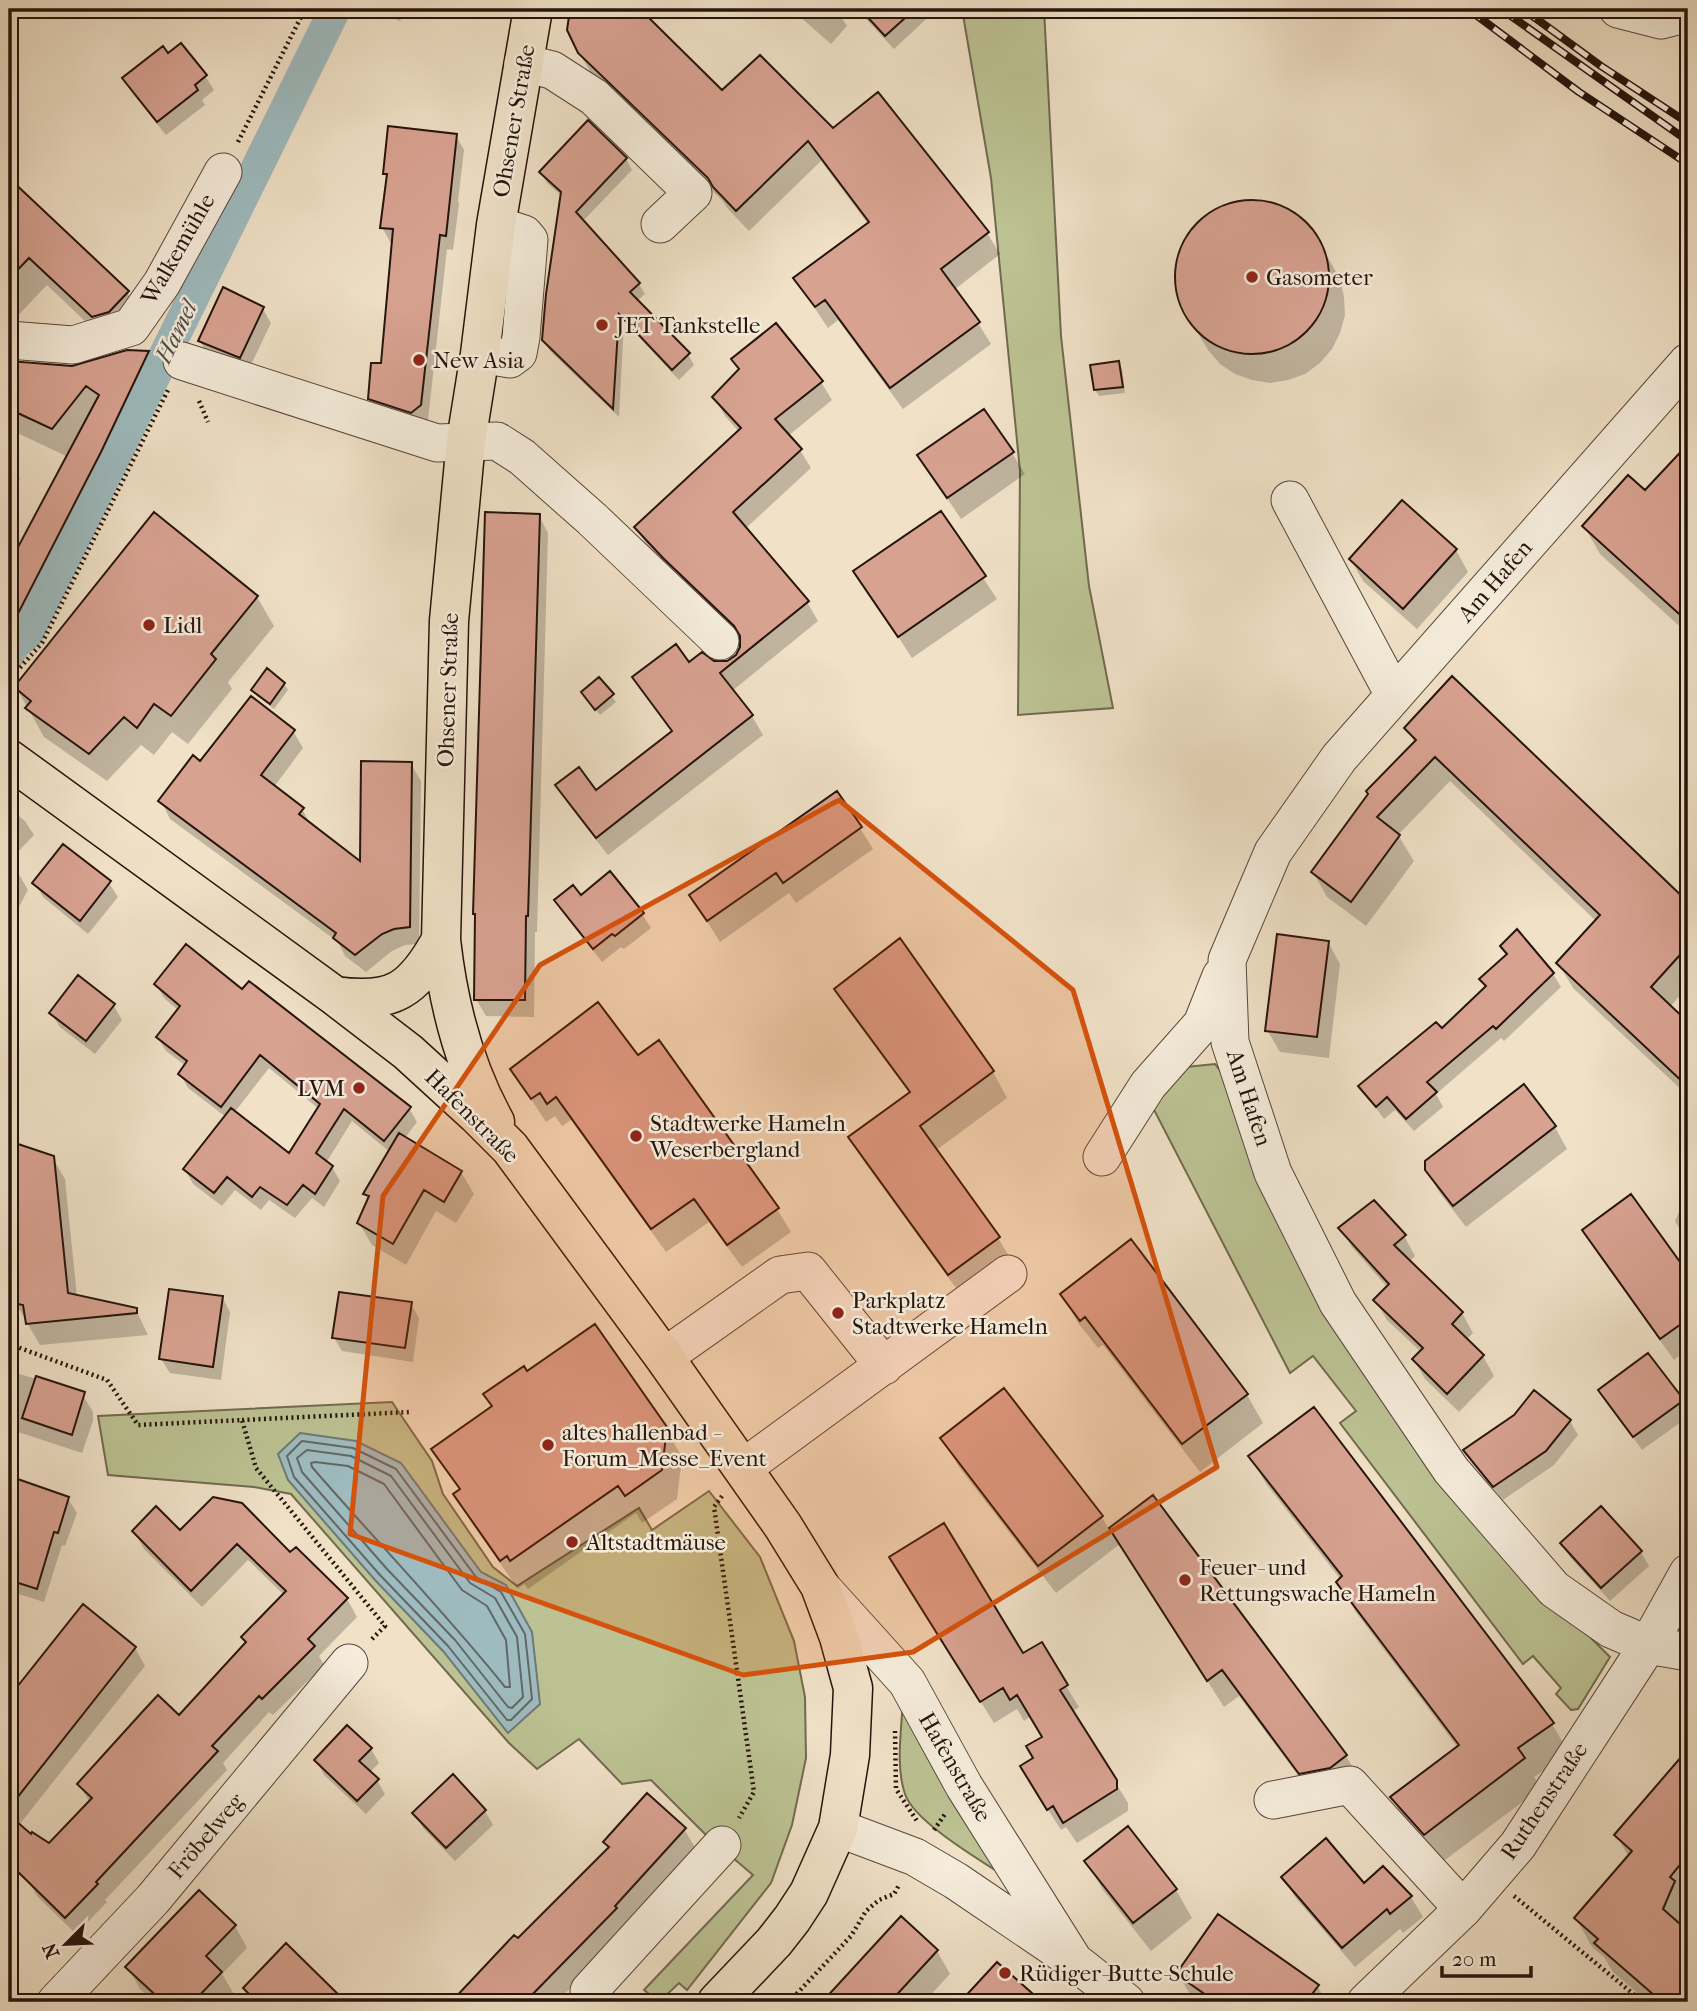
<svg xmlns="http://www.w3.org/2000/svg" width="1697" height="2011" font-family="'IM FELL French Canon',serif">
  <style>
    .green { fill: #bcc293; stroke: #716a4f; stroke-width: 2 }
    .water { fill: #9ebbbf; stroke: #6e7877; stroke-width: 2 }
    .shadow { fill: #0003; fill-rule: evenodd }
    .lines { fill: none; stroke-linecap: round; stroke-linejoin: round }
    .shore { stroke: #626765; stroke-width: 2 }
    .canal { stroke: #9ebbbf; stroke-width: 32 }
    .building { fill: #d8a291; stroke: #26130b; stroke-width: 2 }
    .minor-casing { stroke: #58463a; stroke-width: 39 }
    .major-casing { stroke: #26130b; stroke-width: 41 }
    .path { stroke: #26130b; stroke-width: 4.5; stroke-dasharray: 2 3.5; stroke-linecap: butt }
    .minor { stroke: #f5ecdb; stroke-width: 37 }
    .major { stroke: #f0e1c7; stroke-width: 38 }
    .rail-casing { stroke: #26130b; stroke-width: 8 }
    .rail { stroke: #f5ecdb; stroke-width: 5; stroke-dasharray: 16; stroke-linecap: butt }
    .marked { fill: #d5520c; fill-opacity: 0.2; stroke: #d5520c; stroke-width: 5; stroke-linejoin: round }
    .poi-dot { fill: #8f2418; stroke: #f5ecdb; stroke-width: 2.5 }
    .labels { text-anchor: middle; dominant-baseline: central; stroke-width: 5; stroke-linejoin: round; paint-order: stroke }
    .street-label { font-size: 23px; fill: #26130b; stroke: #f5ecdb }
    .poi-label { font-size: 23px; fill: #26130b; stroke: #f5ecdb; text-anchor: start }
    .water-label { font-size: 24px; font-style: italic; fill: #504e4a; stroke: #f5ecdb }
  </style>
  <rect width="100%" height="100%" fill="#f0e1c7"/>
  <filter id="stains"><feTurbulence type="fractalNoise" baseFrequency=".00286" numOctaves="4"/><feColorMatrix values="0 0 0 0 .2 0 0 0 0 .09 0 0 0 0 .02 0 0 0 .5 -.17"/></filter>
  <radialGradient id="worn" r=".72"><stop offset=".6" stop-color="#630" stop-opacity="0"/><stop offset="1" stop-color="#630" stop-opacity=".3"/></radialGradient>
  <path class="green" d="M962,9H1044L1061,336L1089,586L1113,708L1018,715L1020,471L991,178Z
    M1215,1064L1221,1072L1251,1159L1529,1576L1610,1657L1578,1709L1571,1710L1556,1694L1561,1688L1533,1656L1523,1664L1340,1423L1356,1411L1313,1356L1290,1373L1150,1102L1186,1067Z
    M392,1402L432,1461L443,1494L493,1567L517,1586L639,1508L652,1530L709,1491L760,1557L794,1641L805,1697L806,1758L792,1825L771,1883L687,1990L679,1983L659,2002L644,1990L753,1875L704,1833L651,1780L622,1784L579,1739L537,1769L509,1743L291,1494L254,1487L108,1475L98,1416Z
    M903,1697L1009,1879C983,1862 914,1822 905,1794C895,1765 902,1728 903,1697Z"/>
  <path class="water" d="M300,1433L356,1441L401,1463L481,1572L506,1585L532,1632L540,1704L508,1733L443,1651L375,1580L288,1480L278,1454Z"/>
  <path class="shadow" d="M376,9H405L400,21Z
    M573,9H638L722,93L832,131L987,233L1000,254L954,290L978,323L991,344L903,409L838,320L828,328L795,279L868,224L821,161L749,231L728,209L722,200L592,75L579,52Z
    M791,9H836L847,26L831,44Z
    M861,9H934L935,11L894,49L867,20Z
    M168,55L205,76L214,90L202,100L205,105L166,135L132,93L124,79Z
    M588,123L626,159L632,170L582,222L639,284L645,294L637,301L688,354L694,365L679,380L624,321L619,417L550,351L544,339L562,196L547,183L541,172Z
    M456,136L464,150L458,201L459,204L453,250L447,249L428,420L420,426L378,413L370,398L382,365L394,242H390L382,227L388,180L384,173Z
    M9,180L127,292L144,321L110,345L47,285L9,325Z
    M1251,201L1270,203L1286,209L1301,220L1314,233L1331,263L1340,279L1344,297L1345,315L1340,333L1332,349L1320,363L1305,374L1288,380L1270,383L1252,380L1235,374L1220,364L1208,350L1190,320L1182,304L1177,286V268L1181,251L1189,234L1201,221L1216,210L1233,204Z
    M263,309L271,323L248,371L208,355L200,341Z
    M148,353L165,381L22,664L9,674V568L68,457L9,429V363L72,368Z
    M1118,363L1122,369L1125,393L1099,396L1095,390Z
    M821,382L832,400L788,436L800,450L811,468L745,529L807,602L818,621L732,691L752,716L763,735L608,855L568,804L557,786L596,793L673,733L635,678L689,664L727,663L737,656L742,647V640L676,577L647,546L637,527L739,432L725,416L714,397Z
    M1688,446V634L1600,554L1584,526L1645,493Z
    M1012,453L1025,474L961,519L919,456Z
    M9,466L20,479L9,493Z
    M940,513L997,599L912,658L856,572Z
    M539,516L548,533L537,932H535L534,1017L486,1016L476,999V917L474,914Z
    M1456,550L1468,572L1417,629L1363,581L1351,560Z
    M257,597L274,626L228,682L232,689L188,744L172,732L154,755L141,745L107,781L44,737L16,687Z
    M1452,678L1688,904V986L1670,1007L1688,1024V1096L1573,988L1558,963L1597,922L1450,781L1398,835L1414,861L1366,926L1327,897L1313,872L1415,743L1406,728Z
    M599,679L616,702L600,715L587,699Z
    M284,684L288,690L274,709L257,696L253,690Z
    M293,731L303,748L274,787L302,809L312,827L361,864L411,764L421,781L419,944L405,945L392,951L366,972L345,956L338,942L170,819L161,801L201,763Z
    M9,808L25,821L34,835L9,861Z
    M860,828L873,849L796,903L789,893L720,942L691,896Z
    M9,870L20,876L28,890L9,925Z
    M35,883H109L118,897L88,934L43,897Z
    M581,897L642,914L651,928L624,949L621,947L602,962L564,914L556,900Z
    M899,941L993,1072L1007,1098L935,1151L998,1238L1013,1263L964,1299L865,1163L850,1138L910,1094L851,1014L836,989Z
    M1328,942L1340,964L1329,1058L1280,1052L1267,1030Z
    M1502,946L1553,974L1561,987L1504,1041L1501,1038L1436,1094L1443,1107L1414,1131L1395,1110L1384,1119L1361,1087L1442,1031L1486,988L1482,979L1507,956Z
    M156,984L243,992L409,1108L417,1122L404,1139L461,1172L474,1194L456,1223L436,1211L406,1265L372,1245L359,1223L369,1200L365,1194L390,1152L352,1121L326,1163L332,1167L340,1181L324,1207L312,1198L295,1218L269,1200L261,1210L235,1190L222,1206L193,1184L185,1170L226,1117L188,1088L180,1074L186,1066L166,1051L158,1038L179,1011L164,998ZM269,1068L319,1109L289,1156L234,1113Z
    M114,1006L122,1020L95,1054L60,1027L51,1013Z
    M637,1058L777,1209L791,1232L742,1267L709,1222L666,1252L571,1120L562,1126L555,1116L546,1122L512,1070Z
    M1524,1087L1555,1127L1567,1149L1466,1227L1439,1192L1426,1170Z
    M9,1143L52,1157L65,1179L77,1297L136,1310L148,1335L40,1345L15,1302L12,1276L9,1275Z
    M1688,1193V1243L1675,1221Z
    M1631,1197L1688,1276V1349L1674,1360L1597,1252L1584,1230Z
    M1340,1228L1404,1236L1415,1256L1409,1262L1462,1313L1473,1333L1466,1340L1483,1356L1494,1376L1459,1412L1425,1379L1414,1360L1421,1352L1387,1320L1375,1300L1388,1288L1352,1247Z
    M1062,1294L1247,1395L1263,1423L1200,1472L1103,1345L1098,1348L1078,1323Z
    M222,1297L230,1312L221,1380L170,1373L161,1359Z
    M411,1304L419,1318L413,1362L342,1351L334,1337Z
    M9,1371L81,1392L93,1412V1421L82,1453L9,1429Z
    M527,1373L665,1428L682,1457L677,1499L642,1523L636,1513L528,1589L524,1584L518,1589L472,1523L456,1495L460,1491L434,1449L493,1408Z
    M1600,1391L1682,1401L1688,1411V1417L1642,1450Z
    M1570,1421L1578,1435L1554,1465L1503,1500L1473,1464L1465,1450Z
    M942,1438L1102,1517L1109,1530L1152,1497L1346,1756L1362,1783L1317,1801L1239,1696L1224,1707L1120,1544L1056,1593L959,1467Z
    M1250,1457L1552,1724L1569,1753L1534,1777L1541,1788L1441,1863L1409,1827L1392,1798L1458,1748L1355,1611L1339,1582L1341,1580L1267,1485Z
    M9,1478L68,1499L77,1513L65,1546L62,1545L44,1602L9,1591Z
    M134,1531L180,1532L290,1555L347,1599L357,1617L319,1656L324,1665L273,1715L269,1712L223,1763L227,1770L105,1900L107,1902L76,1934L37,1896L27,1878L32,1872L9,1857V1720L20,1686L135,1648L145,1666L19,1825L49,1846L90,1803L79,1784L179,1717L247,1644L284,1595L248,1560L202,1607L144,1549Z
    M1562,1543L1641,1552L1649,1566L1610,1601L1570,1557Z
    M904,1579L1066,1686L1079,1707L1072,1712L1128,1803V1811L1077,1843L1066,1827L1061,1830L1035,1789V1759L1044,1737L1031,1716L1024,1721L1017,1709L994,1723Z
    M371,1749L379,1763L369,1773L377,1780L385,1794L366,1814L324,1775L316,1760Z
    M1688,1751V1917L1683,1929L1688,1934V2002H1648L1613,1972L1604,1957L1592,1947L1576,1918L1629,1857L1616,1835Z
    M485,1811L493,1825L455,1861L423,1828L415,1814Z
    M684,1829L696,1849L627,1929L557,2002H449L456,1994L459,1997L518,1941L609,1849L605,1842Z
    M1086,1861L1176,1890L1192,1918L1151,1951L1103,1890Z
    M1283,1877L1364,1885L1411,1897L1423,1917L1403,1933L1400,1929L1355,1967L1295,1897Z
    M199,1893L235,1926L247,1948L222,1974L234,1994L226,2002H154L140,1989L128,1967Z
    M901,1919L937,1951L950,1974L924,2002H825Z
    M286,1946L343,2002H253L245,1988Z
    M1178,1974L1317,1986L1327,2002H1200L1191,1996Z"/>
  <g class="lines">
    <path class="shore" d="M302,1441L353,1448L396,1469L476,1577L501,1592L525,1634L532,1699L511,1720H507L448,1646L380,1575L294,1477L287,1456Z
      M307,1450L351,1456L391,1476L470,1583L495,1598L517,1637L523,1697L512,1708L508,1707L455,1640L387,1569L302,1472L297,1458Z
      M315,1462L348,1466L384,1484L462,1590L487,1606L506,1640L510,1687H505C444,1611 376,1541 312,1467L311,1463Z"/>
    <path class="canal" d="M9,649L28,633L335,9"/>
  </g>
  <path class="building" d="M570,9H640L722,90L760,55L833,128L878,92L989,232L941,269L980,322L890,388L825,300L815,307L793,278L869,222L808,141L736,211L713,187L708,178L578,53L567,30Z
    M860,9H915L885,36Z
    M181,43L207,75L195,85L198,90L157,122L122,78L163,46L168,53Z
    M588,120L627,158L576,212L640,283L630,292L690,353L672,370L619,314L613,409L542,340L546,294L561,192L539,172Z
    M388,126L457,134L446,236L440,235L421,405L411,413L368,399L371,363H381L393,229L380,228L387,174H383Z
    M9,178L129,291L109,312L92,317L29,258L9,279Z
    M1175 277a77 77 0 1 1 154 0a77 77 0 1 1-154 0Z
    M223,287L264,307L240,358L198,341Z
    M776,323L823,381L775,419L802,449L733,512L809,601L720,673L753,715L596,838L555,785L579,767L596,790L672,731L632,677L676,644L689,662L702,652L714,661H727L736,655L740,647V636L734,626L663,558L634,527L741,428L712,397L739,369L731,359Z
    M127,350L149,351L101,452L9,631V564L99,395L86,386L52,429L9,409V361L72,366Z
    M1119,361L1123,387L1094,390L1090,365Z
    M984,409L1014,452L947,498L917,455Z
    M1688,444V622L1582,526L1628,475L1645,490Z
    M1402,500L1457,549L1403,609L1349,559Z
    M941,511L986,576L898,637L853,571Z
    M154,512L258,596L211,654L216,659L171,716L154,704L137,728L124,717L89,754L25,708L31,701L14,687Z
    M485,512L540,514L528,916H526L525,1000H474L475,914H473Z
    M267,668L285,683L270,704L251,690Z
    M1452,676L1688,902V946L1651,987L1688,1022V1087L1556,963L1600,915L1435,757L1377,817L1400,835L1351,902L1311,872L1368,794L1366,791L1416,740L1404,728Z
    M599,677L614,694L595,710L581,692Z
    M251,696L295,730L261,775L304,808L299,814L360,861L361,761L412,762L410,927L394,929L382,934L355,955L333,938L336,933L158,801L193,755L200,761Z
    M837,791L862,827L783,883L776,873L707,921L689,895Z
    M63,844L111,881L80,921L32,883Z
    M610,871L644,913L615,936L612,934L593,949L554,900L573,885L581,895Z
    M1517,929L1554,973L1496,1029L1493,1026L1427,1082L1437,1092L1406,1119L1387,1097L1376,1107L1358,1086L1436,1022L1442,1028L1486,986L1479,979L1507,954L1500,946Z
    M1277,934L1329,941L1317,1037L1265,1031Z
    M900,938L994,1071L920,1126L1000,1237L948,1275L848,1137L910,1092L834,989Z
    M186,944L242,989L249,981L411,1107L384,1141L344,1109L316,1153L333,1166L315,1194L303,1185L287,1205L260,1187L252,1197L227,1177L214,1193L183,1169L231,1108L289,1153L320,1104L260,1055L221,1107L178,1074L187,1061L156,1037L180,1006L154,984Z
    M78,975L115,1004L86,1041L49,1013Z
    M598,1002L638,1055L659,1040L779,1208L727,1245L694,1199L651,1229L556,1097L547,1104L540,1093L531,1099L510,1069Z
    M1524,1084L1556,1126L1453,1206L1425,1170V1161Z
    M399,1133L462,1171L444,1202L424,1190L393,1244L357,1223L369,1196L363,1194Z
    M9,1141L54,1156L68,1293L137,1308V1313L26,1324L23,1305L13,1303L9,1265Z
    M1631,1194L1688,1273V1319L1660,1339L1582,1230Z
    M1374,1200L1406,1235L1394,1245L1463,1312L1452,1324L1484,1355L1447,1394L1412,1359L1423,1348L1373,1300L1389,1284L1338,1228Z
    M1131,1239L1248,1394L1182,1444L1085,1317L1080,1321L1060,1294Z
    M169,1289L223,1296L213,1367L159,1359Z
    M339,1292L412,1302L405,1348L332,1338Z
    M595,1324L667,1427L662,1470L625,1496L618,1486L510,1561L507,1556L500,1561L453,1494L460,1489L431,1449L492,1406L483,1394L524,1366L527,1371Z
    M1648,1353L1684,1400L1633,1437L1598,1390Z
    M36,1376L85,1392L72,1435L22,1418Z
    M1004,1388L1103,1516L1038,1566L940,1438Z
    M1534,1390L1571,1420L1546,1451L1493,1487L1463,1450L1514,1415Z
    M1314,1407L1554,1723L1518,1748L1525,1758L1424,1835L1390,1797L1459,1745L1336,1582L1342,1576L1248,1456Z
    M9,1476L69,1497L58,1533L54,1532L37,1589L9,1580Z
    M1153,1495L1347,1755L1330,1768L1299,1774L1222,1670L1207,1681L1109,1528Z
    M213,1497L242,1503L290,1552L296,1547L348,1598L308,1639L315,1646L262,1699L259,1696L212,1746L218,1751L96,1882L98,1884L65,1918L9,1863V1815L31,1834L32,1832L49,1843L92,1798L77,1784L144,1710L158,1695L179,1715L246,1642L241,1637L286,1591L237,1544L191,1591L132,1531L156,1506L180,1530Z
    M1601,1506L1642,1551L1601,1588L1560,1543Z
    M944,1523L1023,1653L1042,1642L1068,1685L1060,1690L1117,1780V1789L1063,1823L1053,1806L1047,1810L1020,1766L1033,1758L1026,1746L1042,1737L1017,1695L1010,1700L1003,1688L980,1702L889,1557Z
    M83,1604L136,1647L9,1808V1697Z
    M347,1725L372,1748L359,1761L379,1779L357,1801L314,1760Z
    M1688,1749V1855L1670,1877L1675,1881L1663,1909L1688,1931V2002H1662L1594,1943L1598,1939L1574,1918L1632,1851L1614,1835Z
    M453,1774L486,1810L446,1848L412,1813Z
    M647,1793L686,1828L615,1906L617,1908L525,2002H451L514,1935L518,1938L609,1847L603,1842Z
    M1128,1826L1177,1889L1133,1923L1084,1861Z
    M1326,1838L1364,1883L1383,1866L1412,1896L1390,1914L1387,1909L1342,1948L1281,1877Z
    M199,1890L236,1925L206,1956L222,1972L193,2002H163L125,1967Z
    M1218,1914L1319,1985L1306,2002H1216L1176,1974Z
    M901,1916L938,1950L890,2002H822Z
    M286,1943L346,2002H257L243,1988Z
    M997,1962L1042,2002H960Z"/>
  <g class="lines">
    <g class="minor-casing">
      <path id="minor" d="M1618,9L1661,20L1688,13
        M523,63L552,70L594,97L693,193L660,224
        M9,340L73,345L131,327L162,283L223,172
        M480,354L510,359L518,353L521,337L529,240L524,234L496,225
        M182,361L437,443L497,441L522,457L592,519L720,641
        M1688,362L1339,758L1273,852L1227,960L1230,1042L1273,1173L1338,1303L1451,1470L1554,1589L1611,1629L1648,1645L1688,1652
        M1290,500L1394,695
        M1102,1157L1148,1085L1202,1024L1221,976
        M664,1357L780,1275L808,1271L884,1366
        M743,1468L1008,1274
        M823,1589L907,1682L964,1786L1074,1961
        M1273,1800L1350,1785L1463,1909
        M838,1828L915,1857L956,1881L1074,1961L1126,2002
        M589,1991L722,1845
        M56,2002L153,1899L349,1663
        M1366,2002L1463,1909L1518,1845L1648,1645L1688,1573"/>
    </g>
    <g class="major-casing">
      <path id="major" d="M9,759L335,996L408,1052L477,1115L510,1148L664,1357L783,1526L820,1586L839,1637L853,1688L850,1755L838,1828L809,1893L792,1919L774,1942L717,2002
        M335,996C393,1004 413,991 441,940
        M495,1122C464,1066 448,1003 441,940L449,621L466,441L480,354L496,225L533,9"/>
    </g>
    <path class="path" d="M238,142L305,9
      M199,401L208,422
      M9,680L42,643L168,390
      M9,1344L107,1380L138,1425L242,1420L256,1468L385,1626L370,1641
      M242,1420L410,1412
      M722,1496L714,1507L754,1792L739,1818
      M895,1731L896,1789L917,1821
      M934,1830L945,1814
      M1514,1896L1643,2002
      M669,2002L673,1998L677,2002
      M789,2002L851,1936L866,1911L879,1900L894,1894L899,1885"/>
    <use href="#minor" class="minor"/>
    <use href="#major" class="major"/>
    <g class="rail-casing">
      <path id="rail" d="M1468,9L1579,92L1688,164
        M1501,9L1688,141
        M1523,9L1601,66L1688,123"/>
    </g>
    <use href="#rail" class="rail"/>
  </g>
  <path class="marked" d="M839,800L1073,990L1217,1467L913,1652L743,1675L350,1534L383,1196L540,965Z"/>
  <g class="poi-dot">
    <circle cx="1252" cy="277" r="7"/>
    <circle cx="602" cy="325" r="7"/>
    <circle cx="419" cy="360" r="7"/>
    <circle cx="149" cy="625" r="7"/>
    <circle cx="359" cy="1088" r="7"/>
    <circle cx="636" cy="1136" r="7"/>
    <circle cx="838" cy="1313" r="7"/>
    <circle cx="548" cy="1445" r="7"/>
    <circle cx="572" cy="1542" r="7"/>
    <circle cx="1185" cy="1580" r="7"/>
    <circle cx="1005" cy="1973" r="7"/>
  </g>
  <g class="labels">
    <g class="street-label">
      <text transform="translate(514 121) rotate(-80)">Ohsener Straße</text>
      <text transform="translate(178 249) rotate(-60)">Walkemühle</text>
      <text transform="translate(1495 581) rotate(-49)">Am Hafen</text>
      <text transform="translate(448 690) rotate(-88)">Ohsener Straße</text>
      <text transform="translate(1249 1098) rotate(72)">Am Hafen</text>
      <text transform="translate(472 1116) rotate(45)">Hafenstraße</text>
      <text transform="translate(955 1767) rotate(60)">Hafenstraße</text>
      <text transform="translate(1544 1801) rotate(-56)">Ruthenstraße</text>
      <text transform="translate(206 1836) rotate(-50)">Fröbelweg</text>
    </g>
    <g class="poi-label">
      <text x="1266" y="277">Gasometer</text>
      <text x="616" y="325">JET Tankstelle</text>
      <text x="433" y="360">New Asia</text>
      <text x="163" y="625">Lidl</text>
      <text x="345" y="1088" text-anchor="end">LVM</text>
      <text x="650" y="1123">Stadtwerke Hameln<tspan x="650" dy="26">Weserbergland</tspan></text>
      <text x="852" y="1300">Parkplatz<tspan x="852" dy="26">Stadtwerke Hameln</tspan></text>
      <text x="562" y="1432">altes hallenbad -<tspan x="562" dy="26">Forum_Messe_Event</tspan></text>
      <text x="586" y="1542">Altstadtmäuse</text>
      <text x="1199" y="1567">Feuer- und<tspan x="1199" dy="26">Rettungswache Hameln</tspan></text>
      <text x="1019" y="1973">Rüdiger-Butte-Schule</text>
    </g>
    <g class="water-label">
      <text transform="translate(176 332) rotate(-64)">Hamel</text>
    </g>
  </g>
  <rect width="1697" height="2011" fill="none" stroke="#f0e1c7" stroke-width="35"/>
  <rect x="10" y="10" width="1676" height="1990" fill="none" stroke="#26130b" stroke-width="3.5"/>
  <rect x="18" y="18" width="1662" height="1976" fill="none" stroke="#26130b" stroke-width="2"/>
  <g transform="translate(66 1944) rotate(246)" stroke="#f5ecdb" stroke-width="5" paint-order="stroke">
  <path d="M0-5L12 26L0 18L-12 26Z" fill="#26130b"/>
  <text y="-10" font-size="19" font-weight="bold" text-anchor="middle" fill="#26130b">N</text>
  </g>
  <path d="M1442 1966v10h89v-10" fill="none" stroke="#26130b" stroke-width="3.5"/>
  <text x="1452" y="1966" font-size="21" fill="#26130b" stroke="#f5ecdb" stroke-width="5" paint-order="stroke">20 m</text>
  <rect width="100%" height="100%" filter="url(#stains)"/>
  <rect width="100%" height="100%" fill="url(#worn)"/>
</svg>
